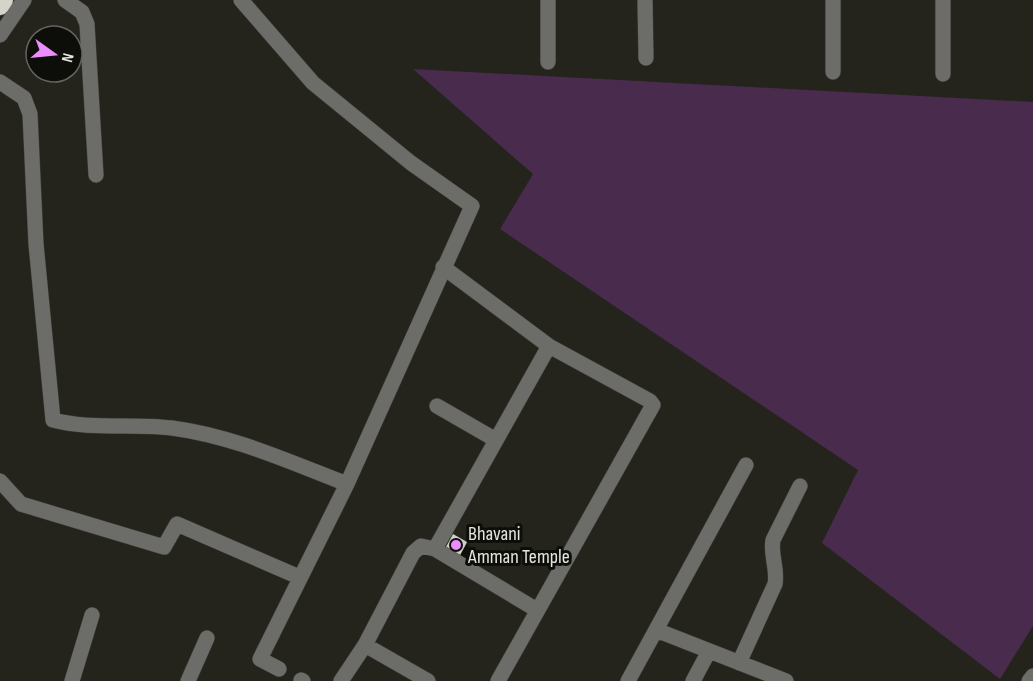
<svg xmlns="http://www.w3.org/2000/svg" width="1033" height="681" font-family="'Sofia Sans Condensed',sans-serif">
  <style>
    .green { fill: #482b4d }
    .building { fill: #cfcfc5; filter: url(#shadow) }
    .lines { fill: none; stroke-linecap: round; stroke-linejoin: round }
    .minor-casing { stroke: #3f3f38; stroke-width: 16 }
    .highway-casing { stroke: #3f3f38; stroke-width: 20 }
    .minor { stroke: #6c6c68; stroke-width: 15 }
    .highway { stroke: #d4d4c9; stroke-width: 18 }
    .poi-dot { fill: #eb8dfc; stroke: #0d0d0a; stroke-width: 2 }
    .labels { text-anchor: middle; dominant-baseline: central; stroke-width: 6; stroke-linejoin: round; paint-order: stroke }
    .poi-label { font-size: 20px; fill: #e6e6e1; stroke: #0d0d0a; text-anchor: start }
  </style>
  <defs>
    <filter id="shadow"><feDropShadow dx="5.5" dy="5.5" stdDeviation="1.5" flood-color="#0009"/></filter>
  </defs>
  <rect width="100%" height="100%" fill="#24241c"/>
  <path class="green" d="M413,69L1033,102V626L1000,679L822,543L858,470L500,229L533,174Z"/>
  <path class="building" d="M453,534L467,542L460,555L446,547Z"/>
  <g class="lines">
    <g class="minor-casing">
      <path id="minor" d="M65,0L82,12L87,24L96,175
        M241,0L313,83L411,163L472,206L347,484L260,659L279,669
        M645,0L646,58
        M943,0V74
        M0,35L24,0
        M548,62V0
        M833,72V0
        M0,82L24,98L30,114L36,244L53,420C91,430 133,423 172,428C233,436 290,462 347,484
        M443,267L549,346L650,401L653,405L498,681
        M437,406L496,440
        M0,481L21,504L164,547L177,524L299,577
        M435,549L549,346
        M656,630L786,681
        M365,645L428,681
        M739,663L775,584C778,568 770,556 773,540L800,486
        M301,680L303,681
        M72,681L92,615
        M188,681L207,638
        M341,681L365,645L413,553L421,546L435,549L537,610
        M628,681L746,465
        M693,681L708,653
        M1029,681L1033,676"/>
    </g>
    <g class="highway-casing">
      <path id="highway" d="M0,6L4,0"/>
    </g>
    <use href="#minor" class="minor"/>
    <use href="#highway" class="highway"/>
  </g>
  <circle class="poi-dot" cx="456" cy="545" r="6"/>
  <g class="labels">
    <g class="poi-label">
      <text x="468" y="534">Bhavani<tspan x="468" dy="23">Amman Temple</tspan></text>
    </g>
  </g>
  <g transform="translate(54 54) rotate(105)"><circle r="28" fill="#0d0d0a" stroke="#646460" stroke-width="1.5"/>
  <path d="M0-4.5L10 22L0 15L-10 22Z" fill="#eb8dfc"/>
  <text y="-9" font-size="16" font-weight="bold" text-anchor="middle" fill="#e6e6e1">N</text>
  </g>
</svg>
